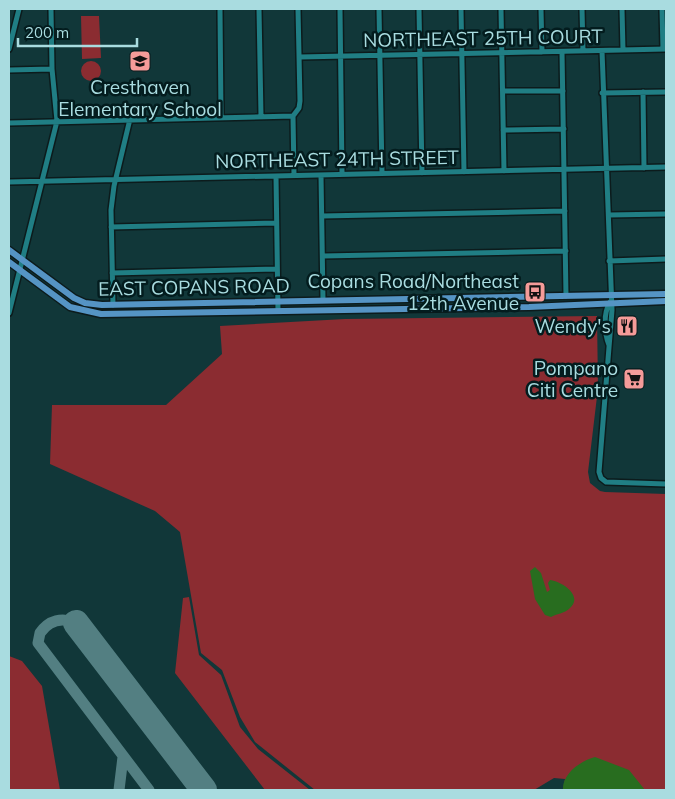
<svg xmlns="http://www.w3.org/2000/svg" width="675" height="799" font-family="Mulish,sans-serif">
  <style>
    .green { fill: #8b2c31 }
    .water { fill: #286d1f }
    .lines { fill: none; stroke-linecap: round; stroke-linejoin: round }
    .taxiway { stroke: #537f82; stroke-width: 11 }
    .runway { stroke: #537f82; stroke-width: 26 }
    .minor-casing { stroke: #0c1b1c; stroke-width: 8 }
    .major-casing { stroke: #0c1b1c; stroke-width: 9 }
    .minor { stroke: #207e84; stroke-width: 5 }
    .major { stroke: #5594c4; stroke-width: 6 }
    .labels { text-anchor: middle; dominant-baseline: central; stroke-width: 5; stroke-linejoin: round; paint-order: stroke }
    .street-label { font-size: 19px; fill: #a9dce0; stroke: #031c1e }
    .poi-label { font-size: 19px; fill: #a9dce0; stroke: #031c1e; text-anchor: end }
  </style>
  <rect width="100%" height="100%" fill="#113739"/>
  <path class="green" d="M81,16H99L101,58L82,59Z
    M81 71a10 10 0 1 1 20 0a10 10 0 1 1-20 0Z
    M597,316L598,388L588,472L590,483L600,491L605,492L666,494V790H563L565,779L554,778L534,790H315L255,742L240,717L222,670L201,653L180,532L155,511L50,464L52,405H166L222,354L220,326L345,319Z
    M189,597L199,655L221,675L240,727L258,749L310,790H265L175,673L183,598Z
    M9,656L22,661L42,686L60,790H9Z"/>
  <path class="water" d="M535,567L541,573L547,592L550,590L548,583L550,580C561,581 585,596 569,609C565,613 556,614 551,617L545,615L535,599L530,571Z
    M595,757L629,770L645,790H563C562,774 580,761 595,757Z"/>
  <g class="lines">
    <path class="taxiway" d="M76,623C62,617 49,620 40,633L38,643L149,790
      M119,790L123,757"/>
    <path class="runway" d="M76,623L204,790"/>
    <g class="minor-casing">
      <path id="minor" d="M220,9L221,117
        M259,9L261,116
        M340,9L342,174
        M379,9L382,173
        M419,9L422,173
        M461,9L464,172
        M501,9L504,171
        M541,9L542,52
        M582,9L583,51
        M622,9L623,50
        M662,9L663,49
        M9,49L19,9
        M602,51L612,310L599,472L601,478L606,482L666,484
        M562,52L566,296
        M300,57L666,49
        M9,70L52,69
        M503,91H563
        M643,92L644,168
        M602,93L666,92
        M9,123L293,116
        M503,130L564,129
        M294,175L293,116L299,108L300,101L298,9
        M321,175L323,300
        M276,176L278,311
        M9,182L666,167
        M609,215L666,214
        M322,216L565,211
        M111,227L276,223
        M323,256L566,251
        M609,261L666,259
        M112,273L277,269
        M113,305L111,210L114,186L130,119
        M9,313L57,121L52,69L51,9
        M609,345C604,332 603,314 610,302"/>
    </g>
    <g class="major-casing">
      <path id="major" d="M9,250L74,298L85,303L102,305L666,294
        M9,262L70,307L101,314L529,307L666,301"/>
    </g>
    <use href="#minor" class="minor"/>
    <use href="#major" class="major"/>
  </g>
  <defs>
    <g id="school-square" transform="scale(1.125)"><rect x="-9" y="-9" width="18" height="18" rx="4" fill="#f59b99" stroke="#031c1e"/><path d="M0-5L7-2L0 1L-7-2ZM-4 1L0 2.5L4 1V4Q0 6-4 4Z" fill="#111"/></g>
    <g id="bus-square" transform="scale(1.125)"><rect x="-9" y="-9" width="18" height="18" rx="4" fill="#f59b99" stroke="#031c1e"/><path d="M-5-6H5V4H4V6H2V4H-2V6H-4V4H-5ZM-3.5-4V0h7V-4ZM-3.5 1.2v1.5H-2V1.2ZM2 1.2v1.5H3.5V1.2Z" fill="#111"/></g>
    <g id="restaurant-square" transform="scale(1.125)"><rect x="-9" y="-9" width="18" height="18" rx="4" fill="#f59b99" stroke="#031c1e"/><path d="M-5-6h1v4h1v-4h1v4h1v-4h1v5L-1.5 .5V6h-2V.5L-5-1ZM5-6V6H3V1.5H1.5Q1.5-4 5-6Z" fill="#111"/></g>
    <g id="supermarket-square" transform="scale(1.125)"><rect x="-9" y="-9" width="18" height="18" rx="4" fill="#f59b99" stroke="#031c1e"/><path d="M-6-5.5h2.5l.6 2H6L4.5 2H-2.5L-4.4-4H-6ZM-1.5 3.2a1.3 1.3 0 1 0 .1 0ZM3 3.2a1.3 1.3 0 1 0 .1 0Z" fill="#111"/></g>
  </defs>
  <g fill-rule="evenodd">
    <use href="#school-square" x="140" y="61"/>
    <use href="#bus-square" x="535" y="292"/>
    <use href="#restaurant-square" x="627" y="326"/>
    <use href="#supermarket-square" x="634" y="379"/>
  </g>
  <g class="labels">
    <g class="street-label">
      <text transform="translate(483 38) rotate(-1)">NORTHEAST 25TH COURT</text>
      <text transform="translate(337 159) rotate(-1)">NORTHEAST 24TH STREET</text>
      <text transform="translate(194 287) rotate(-1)">EAST COPANS ROAD</text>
    </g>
    <g class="poi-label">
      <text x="140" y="87" text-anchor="middle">Cresthaven<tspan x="140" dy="22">Elementary School</tspan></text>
      <text x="519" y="281">Copans Road/Northeast<tspan x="519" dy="22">12th Avenue</tspan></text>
      <text x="611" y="326">Wendy's</text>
      <text x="618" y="368">Pompano<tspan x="618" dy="22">Citi Centre</tspan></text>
    </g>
  </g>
  <rect width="675" height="799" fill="none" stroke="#a9dce0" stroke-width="20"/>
  <path d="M18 38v8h119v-8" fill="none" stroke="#a9dce0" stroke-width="2.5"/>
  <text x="25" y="38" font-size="15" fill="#a9dce0" stroke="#031c1e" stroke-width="4" paint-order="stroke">200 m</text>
</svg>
